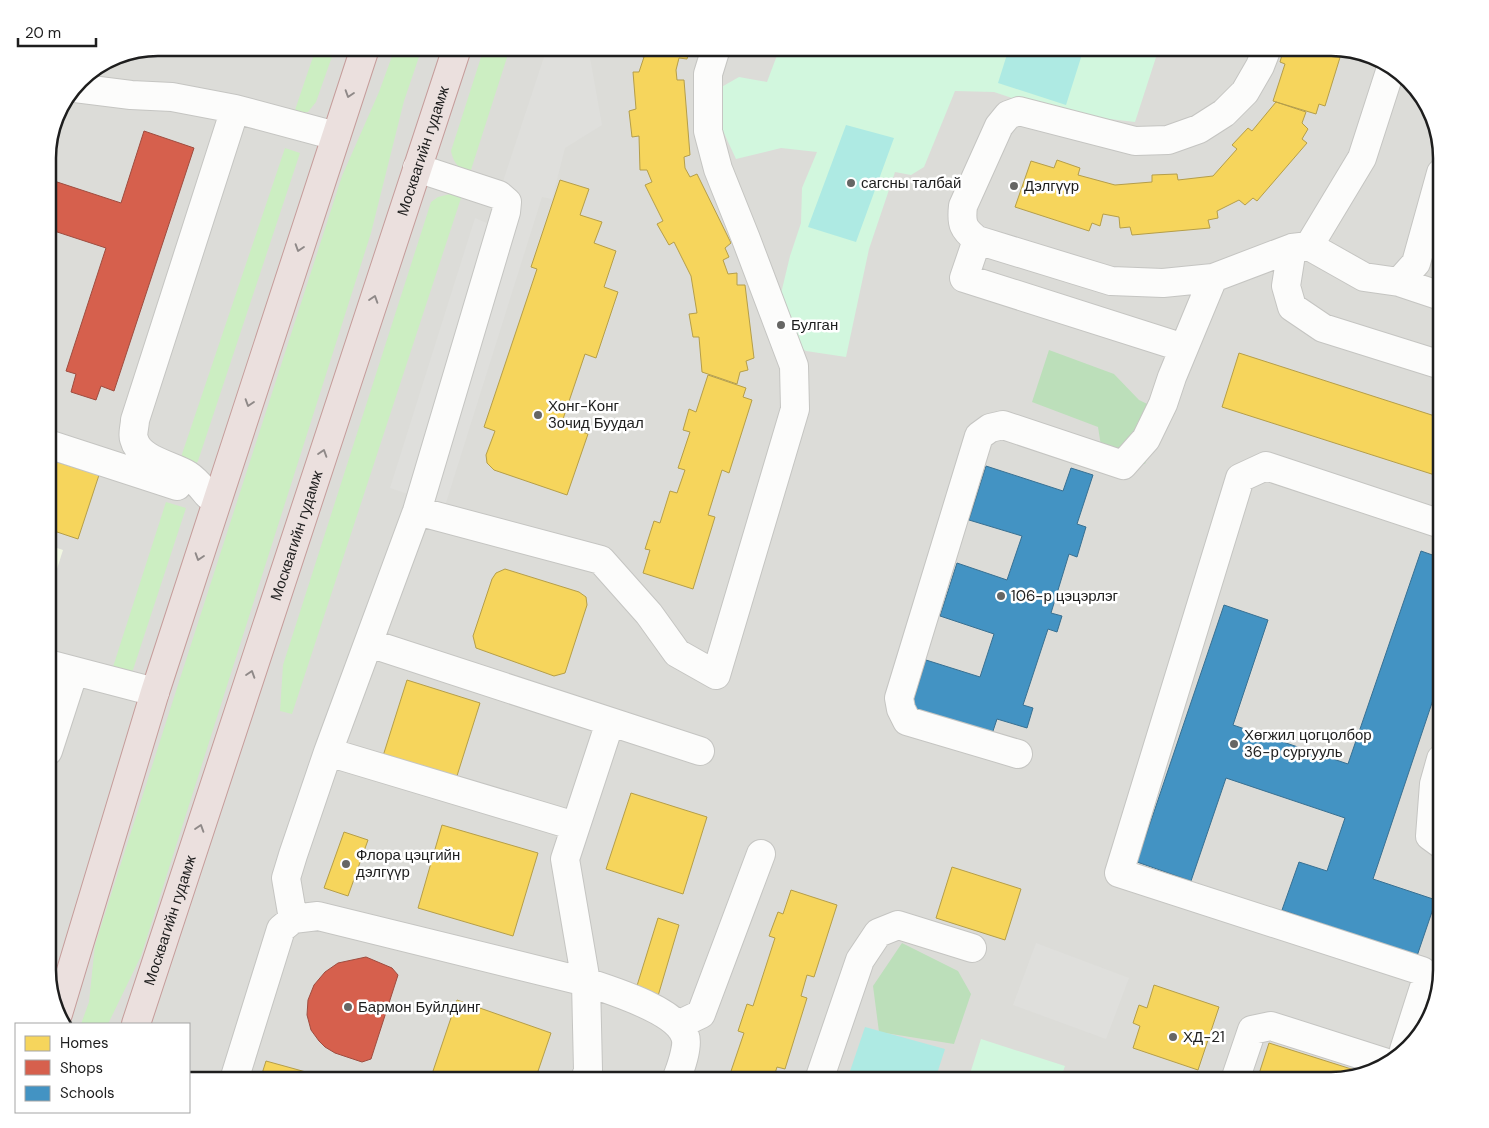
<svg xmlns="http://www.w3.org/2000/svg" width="1489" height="1128" font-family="'DM Sans',sans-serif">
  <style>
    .residential { fill: #dcdcd8 }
    .education { fill: #f1f7e2 }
    .grass { fill: #cceec2 }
    .forest { fill: #bcdfba }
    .park { fill: #d2f7de }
    .pitch { fill: #aeeae3 }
    .parking { fill: #dfdfdc }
    .homes { fill: #f6d55c; stroke: #b59e49 }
    .shops { fill: #d6604d; stroke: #9f4c3f }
    .schools { fill: #4393c3; stroke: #387092 }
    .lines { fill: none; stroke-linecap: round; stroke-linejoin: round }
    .minor-casing { stroke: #c5c5c2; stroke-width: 30 }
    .highway-casing { stroke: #c59c9a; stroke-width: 30 }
    .minor { stroke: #fcfcfb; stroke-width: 28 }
    .highway { stroke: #ebe0de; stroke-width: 28 }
    .oneway { stroke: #8f8988 }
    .poi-dot { fill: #666664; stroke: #fff; stroke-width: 2 }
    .labels { text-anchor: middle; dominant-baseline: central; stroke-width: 5; stroke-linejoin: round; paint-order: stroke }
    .street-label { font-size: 15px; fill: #1e1e1e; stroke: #fff }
    .poi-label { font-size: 15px; fill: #1e1e1e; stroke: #fff; text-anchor: start }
    .rim { fill: none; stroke: #1e1e1e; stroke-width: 2.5 }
  </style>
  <rect width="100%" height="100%" fill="#edede6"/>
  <path class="residential" d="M158,48H1331L1399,70L1430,109L1441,158V970L1419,1038L1380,1069L1331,1080H189V1024H63L59,1019L48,977V744L63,667L48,661V150L59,109L85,75L116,56Z"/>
  <path class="education" d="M48,545L63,550L48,597Z"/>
  <path class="grass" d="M316,48H335L316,102L308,112H302L295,110Z
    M395,48H422L404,101L371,233L141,956L108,1024H81L89,1002L95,945L176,691L342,176L379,92Z
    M484,48H510L470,173C458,168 454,164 451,151Z
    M285,148L300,153L198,461L193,468L177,469Z
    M454,193L462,195L292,714L280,711L283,665L431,202L438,197Z
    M166,502L186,508L131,676L112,670Z"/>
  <path class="forest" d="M1049,350L1114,374L1139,400L1166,413L1145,464L1101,446L1098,427L1032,402Z
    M902,943L958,971L971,994L954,1044L879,1032L873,986Z"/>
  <path class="park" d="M777,48H1159L1135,122L1058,113L994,92L955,91L924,167L911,175L895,172L869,249L846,357L806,351L784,337L778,306L790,256L801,223L802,188L817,152L781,148L736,159L723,131L718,89L739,77L767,82L779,50Z
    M981,1039L1065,1066L1060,1080H968Z"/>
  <path class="pitch" d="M1009,48H1084L1066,105L998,83Z
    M846,125L894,138L856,242L808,227Z
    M865,1027L945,1049L935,1080H847Z"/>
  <path class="parking" d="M547,48H565L589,52L602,125L565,148L552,199L542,197L445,506L390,488L475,218L489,224Z
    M1036,943L1129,978L1106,1039L1013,1005Z"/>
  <path class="homes" d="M638,48H690L687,59L679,58L676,70L677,80H684L690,155L684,157L685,168L690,177L697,174L731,243L725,248L729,257L723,260L728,274L737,273V285H745L754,358L746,361L748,370L740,372L737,384L702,372L699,337H693L689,314L697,313L691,276L674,242L669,245L657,224L663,221L645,185L652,182L647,170H640L639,136L632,137L629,111L636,109L633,72H639L644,57L636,55Z
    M1284,48H1331L1342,51L1325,106L1319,104L1316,114L1273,101L1285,64L1280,62Z
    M1276,102L1306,112L1302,123L1308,129L1302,139L1307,143L1257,201L1253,198L1245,205L1239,200L1217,211L1218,218L1208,220L1210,228L1132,235L1130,227L1120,228L1119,217L1103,214L1100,226L1092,223L1089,231L1015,207L1031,161L1054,168L1057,160L1080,168L1078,175L1115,185L1152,182V175L1177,174L1178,180L1213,176L1237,149L1232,145L1248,128L1252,131Z
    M560,180L589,189L580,215L602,222L594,243L616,251L604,287L618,292L596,358L585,354L561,425L588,434L567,495L494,470L487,463L486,455L495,431L484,427L537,269L531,267Z
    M1239,353L1441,418V477L1222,407Z
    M708,375L746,388L743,397L752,400L729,473L722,470L708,515L715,517L693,589L643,573L650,550L645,549L654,521L660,523L670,491L677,493L685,470L678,468L690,432L683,430L689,409L696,412Z
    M48,391L55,394L48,414Z
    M48,459L99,475L78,539L48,529Z
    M505,569L579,592L586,597L587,605L565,673L554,676L476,648L473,636L492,579L496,573Z
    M407,680L480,703L456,779L383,756Z
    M631,793L707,817L683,894L606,869Z
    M442,825L538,853L513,936L418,908Z
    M344,832L368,840L348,896L324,888Z
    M952,867L1021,889L1005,940L936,918Z
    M791,890L837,905L814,977L807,975L801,996L807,998L785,1069L777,1067L773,1080H728L744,1033L738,1031L747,1004L753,1006L775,938L769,936L778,912L783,914Z
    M658,918L679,925L658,996L636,989Z
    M1154,985L1219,1007L1198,1070L1133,1048L1140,1026L1133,1023L1139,1005L1147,1008Z
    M457,1000L551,1033L535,1080H430Z
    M1269,1043L1364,1073L1331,1080H1257Z
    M266,1061L335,1080H260Z"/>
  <path class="shops" d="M144,131L194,148L114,391L101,386L96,400L71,392L76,374L66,371L106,248L48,229V179L121,203Z
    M366,957L392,968L398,975L371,1059L362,1062L335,1053L325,1047L319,1041L311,1030L307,1015L308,1000L314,985L325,972L338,963Z"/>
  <path class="schools" d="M986,466L1063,491L1071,468L1093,475L1077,524L1086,527L1077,557L1069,554L1051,613L1062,616L1057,632L1048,629L1023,705L1033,708L1027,728L997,719L990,740L909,715L926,660L980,677L994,634L940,616L957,563L1007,580L1022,536L969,520Z
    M1421,551L1441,558V676L1373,879L1436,900L1417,956L1282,910L1299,862L1327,871L1345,818L1226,778L1191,881L1137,862L1224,605L1268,620L1233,725L1348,764Z"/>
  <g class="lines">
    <g class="minor-casing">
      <path id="minor" d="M1267,48L1260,66L1245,92L1224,113L1199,129L1168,140L1135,141L1019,111L1008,115L999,126L963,206C961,224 963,229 977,240L1111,281L1163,283L1213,278L1292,248L1309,246L1362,158L1391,68
        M75,88L131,95L172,97L235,109L336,136
        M977,240L964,278L1184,348
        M1309,246L1364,277L1399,282L1416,263L1441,173
        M1292,248L1286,286L1292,307L1323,328L1441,365
        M1399,282L1441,296
        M48,444L177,486
        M208,495C202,488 196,480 188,475C172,465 139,460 134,439C132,434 135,426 135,420L235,109
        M417,511L601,560L649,614L677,653L716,675L795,409L794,366L746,239L718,169L708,131V74L716,48
        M369,643L700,751
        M48,664L155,692
        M48,751L74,671
        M328,752L575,826
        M1018,754L907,721L901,709L899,698L979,436L990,428L1003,425L1123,465L1146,439L1163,404L1172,377L1213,278
        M1441,759L1434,784L1430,836L1441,844
        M293,919L286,878L293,855L328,752L417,511L506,212L507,202L499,195L417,168
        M678,1025L701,1014L761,854
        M1404,1050L1426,981L1422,971L1119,873L1240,478L1266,466L1441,524
        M234,1080L281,929L293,919L318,916L586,982C610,990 676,1010 685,1036C689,1046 680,1070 676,1080
        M585,1080L588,1070L586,982L565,859L610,722
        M819,1080L860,960L878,933L898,925L972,948
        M1235,1080L1252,1030L1271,1026L1387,1063"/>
    </g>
    <g class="highway-casing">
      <g id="highway">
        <path d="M58,1014L155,692L365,48"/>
        <path id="s1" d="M136,1024L457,48"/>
      </g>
    </g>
    <use href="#minor" class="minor"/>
    <use href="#highway" class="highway"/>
  </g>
  <defs><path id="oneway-chevron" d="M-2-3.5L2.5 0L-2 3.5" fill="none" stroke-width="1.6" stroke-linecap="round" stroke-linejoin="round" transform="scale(1.25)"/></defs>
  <g class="oneway">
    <use href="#oneway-chevron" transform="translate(349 94) rotate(108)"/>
    <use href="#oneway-chevron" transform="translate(299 248) rotate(108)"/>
    <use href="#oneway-chevron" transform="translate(374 299) rotate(-72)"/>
    <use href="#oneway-chevron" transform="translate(249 403) rotate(108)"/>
    <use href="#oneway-chevron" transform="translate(323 453) rotate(-72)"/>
    <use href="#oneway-chevron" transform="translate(199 557) rotate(108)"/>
    <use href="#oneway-chevron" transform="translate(251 674) rotate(-72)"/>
    <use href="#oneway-chevron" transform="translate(200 828) rotate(-72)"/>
  </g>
  <g class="poi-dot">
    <circle cx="851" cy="183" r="5"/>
    <circle cx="1014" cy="186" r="5"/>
    <circle cx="781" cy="325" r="5"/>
    <circle cx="538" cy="415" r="5"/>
    <circle cx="1001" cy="596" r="5"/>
    <circle cx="1234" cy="744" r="5"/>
    <circle cx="346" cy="864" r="5"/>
    <circle cx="348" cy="1007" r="5"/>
    <circle cx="1173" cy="1037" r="5"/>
  </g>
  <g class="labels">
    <g class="street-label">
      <text stroke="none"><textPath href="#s1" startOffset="919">Москвагийн гудамж</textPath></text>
      <text stroke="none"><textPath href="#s1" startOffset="514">Москвагийн гудамж</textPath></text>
      <text stroke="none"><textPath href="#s1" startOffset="109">Москвагийн гудамж</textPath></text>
    </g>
    <g class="poi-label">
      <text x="861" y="183">сагсны талбай</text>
      <text x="1024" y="186">Дэлгүүр</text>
      <text x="791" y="325">Булган</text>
      <text x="548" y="406">Хонг-Kонг<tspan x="548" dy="17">3очид Буудал</tspan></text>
      <text x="1011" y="596">106-р цэцэрлэг</text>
      <text x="1244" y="735">Хөгжил цогцолбор<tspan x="1244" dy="17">36-р сургууль</tspan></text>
      <text x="356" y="855">Флора цэцгийн<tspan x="356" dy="17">дэлгүүр</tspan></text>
      <text x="358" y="1007">Бармон Буйлдинг</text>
      <text x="1183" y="1037">ХД-21</text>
    </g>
  </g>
  <path d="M0 0H1489V1128H0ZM158 56H1331A102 102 0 0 1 1433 158V970A102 102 0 0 1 1331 1072H158A102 102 0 0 1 56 970V158A102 102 0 0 1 158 56Z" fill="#fff" fill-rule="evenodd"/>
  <path class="rim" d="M158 56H1331A102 102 0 0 1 1433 158V970A102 102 0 0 1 1331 1072H158A102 102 0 0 1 56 970V158A102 102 0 0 1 158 56Z"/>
  <rect x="15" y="1023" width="175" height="90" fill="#ffffff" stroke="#a5a5a5"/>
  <rect x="25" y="1036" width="25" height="15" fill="#f6d55c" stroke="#a5a5a5"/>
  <text x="60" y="1048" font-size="15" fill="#1e1e1e">Homes</text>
  <rect x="25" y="1060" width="25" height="15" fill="#d6604d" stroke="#a5a5a5"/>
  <text x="60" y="1073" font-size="15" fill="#1e1e1e">Shops</text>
  <rect x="25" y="1086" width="25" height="15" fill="#4393c3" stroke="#a5a5a5"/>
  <text x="60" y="1098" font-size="15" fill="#1e1e1e">Schools</text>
  <path d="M18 38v8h78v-8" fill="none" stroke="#1e1e1e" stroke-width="2.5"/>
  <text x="25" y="38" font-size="15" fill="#1e1e1e" stroke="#ffffff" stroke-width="4" paint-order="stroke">20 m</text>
</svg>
